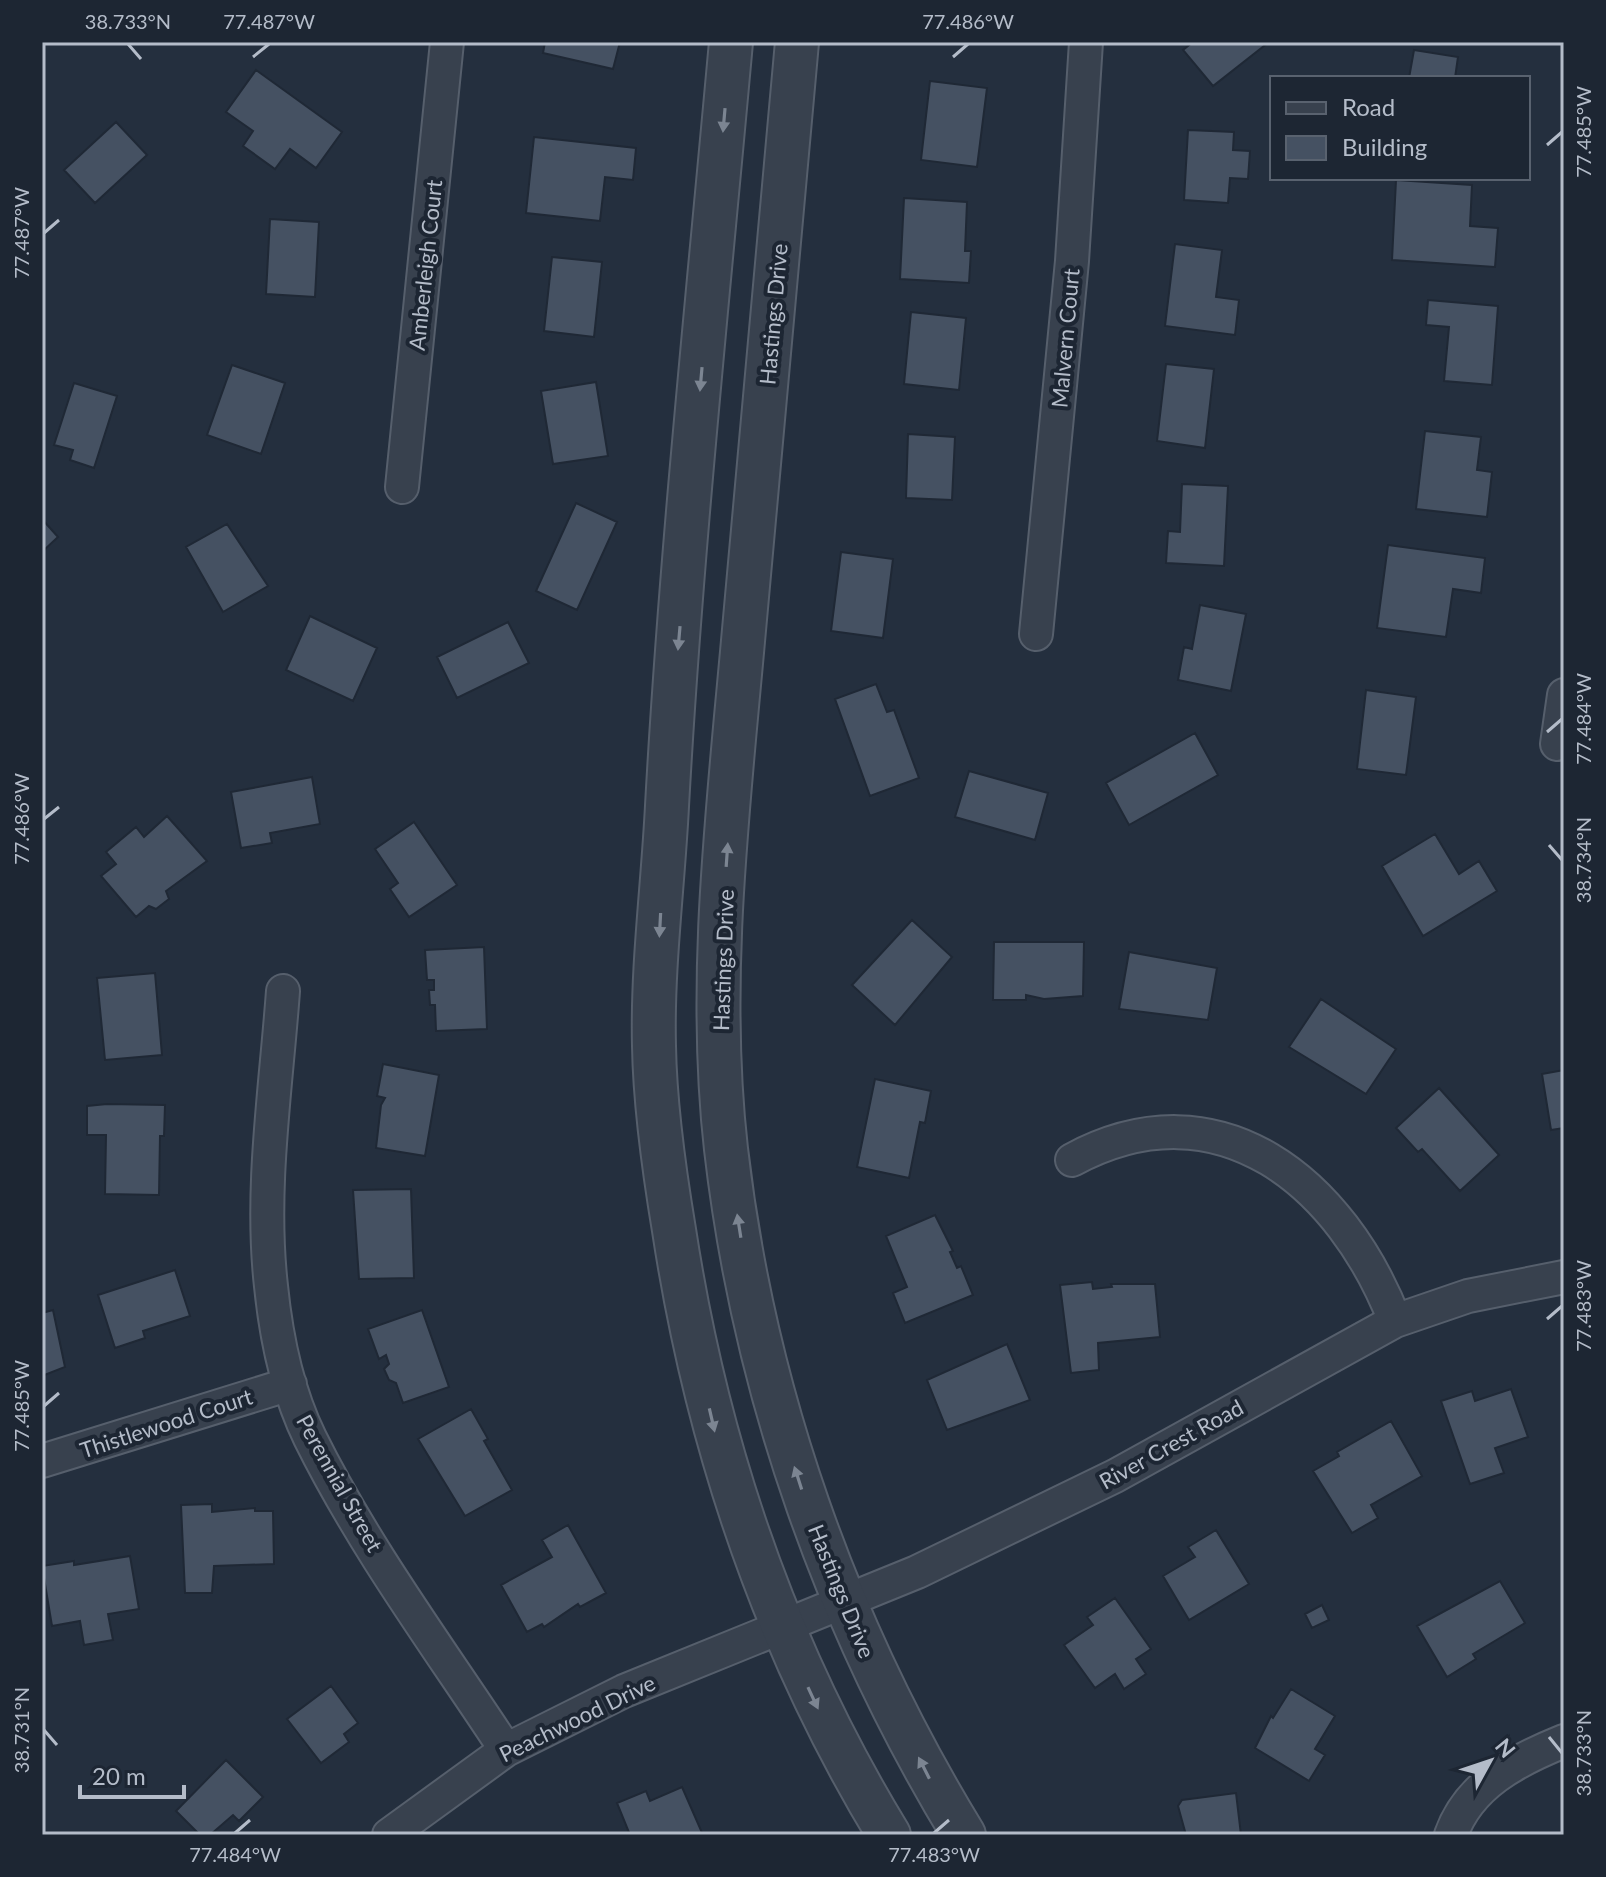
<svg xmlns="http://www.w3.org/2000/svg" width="1606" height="1877" font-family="Lato,sans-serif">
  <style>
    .building { fill: #455162; stroke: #1f2835; stroke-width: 2 }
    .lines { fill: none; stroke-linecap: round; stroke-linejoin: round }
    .minor-casing { stroke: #565f6c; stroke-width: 36 }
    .tertiary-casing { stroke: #565f6c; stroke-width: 46 }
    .minor { stroke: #38414e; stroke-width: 32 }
    .tertiary { stroke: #38414e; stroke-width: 42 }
    .oneway { fill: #7c8592 }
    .ticks { fill: none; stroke: #b4bcc9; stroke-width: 3 }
    .labels { text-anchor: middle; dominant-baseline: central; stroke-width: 8; stroke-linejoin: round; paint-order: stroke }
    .street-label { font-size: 22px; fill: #b4bcc9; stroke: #1d2633 }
    .neatline { fill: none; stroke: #b4bcc9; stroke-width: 3 }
    .ticks-label { font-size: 20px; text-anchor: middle; fill: #b4bcc9 }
  </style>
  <rect width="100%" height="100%" fill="#242f3e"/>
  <path class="building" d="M545,42H620L613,69L543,53Z
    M1193,42H1269L1213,86L1183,50Z
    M1414,50L1458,57L1455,78H1409Z
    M256,70L342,132L316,168L290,149L275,169L243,146L253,131L226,112Z
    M930,81L987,88L977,167L921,160Z
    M116,122L147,155L95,203L64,170Z
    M1188,130L1234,132L1233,150L1250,151L1248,179L1230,178L1228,203L1184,200Z
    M534,137L636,148L633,180L605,177L600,221L526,213Z
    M1396,180L1472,185L1470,226L1498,228L1495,267L1392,260Z
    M904,198L967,202L965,251H971L969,283L900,279Z
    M270,219L319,222L315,297L266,294Z
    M1175,244L1222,250L1216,297L1239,300L1235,335L1165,326Z
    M552,257L602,262L594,337L544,331Z
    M1428,300L1498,306L1492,385L1444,381L1449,327L1426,325Z
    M911,312L966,318L959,390L904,384Z
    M1166,364L1214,369L1205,448L1157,441Z
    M232,365L285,383L261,454L207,435Z
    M596,382L608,456L553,464L541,391Z
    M74,383L117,396L94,468L70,460L73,450L54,445Z
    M1425,431L1481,437L1477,470L1492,472L1487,517L1416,509Z
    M908,434L955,437L952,500L906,498Z
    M1182,484L1228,486L1224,566L1166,563L1168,531L1180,532Z
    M576,503L617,522L577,610L536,591Z
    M42,519L58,537L42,552Z
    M227,524L268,586L223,612L186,547Z
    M1388,545L1485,558L1481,593L1453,589L1446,637L1377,628Z
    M841,552L893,559L883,638L831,631Z
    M1200,605L1246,614L1231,691L1178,680L1184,647L1192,649Z
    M310,616L377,648L353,701L286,670Z
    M508,622L529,663L457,698L437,657Z
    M876,684L887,712L894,710L919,778L870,796L835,699Z
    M1366,690L1416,697L1406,775L1357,769Z
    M1195,733L1218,775L1129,825L1106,783Z
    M969,771L1048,793L1035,840L955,817Z
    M312,777L320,824L270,833L272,843L241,848L231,792Z
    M167,816L207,861L166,891L169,899L156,909L149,906L136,917L101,876L116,864L106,852L136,827L144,837Z
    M414,822L457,885L409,917L390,889L398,883L375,849Z
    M1435,834L1459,874L1479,861L1497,891L1423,936L1382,866Z
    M912,920L952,957L895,1025L852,985Z
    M994,942H1084L1083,996L1044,999L1026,995V1000H993Z
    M484,947L487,1029L436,1031L435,1005H430L429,990H434V980H427L425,950Z
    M1129,952L1217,968L1208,1020L1119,1009Z
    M155,973L162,1055L105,1060L97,978Z
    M1321,999L1396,1049L1366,1094L1289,1047Z
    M383,1064L439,1075L425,1156L376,1148L381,1105L385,1098L377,1096Z
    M1564,1070V1128L1551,1130L1542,1074Z
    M875,1079L931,1091L925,1123L920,1122L909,1178L857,1167Z
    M1439,1088L1499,1155L1460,1191L1422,1149L1418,1152L1396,1128Z
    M107,1104L165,1105L164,1136H160L159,1195L105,1194L106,1135H87V1106Z
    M411,1189L414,1278L359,1279L353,1190Z
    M935,1215L953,1251L950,1252L957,1268L961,1266L973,1295L905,1323L893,1293L907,1287L886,1236Z
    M175,1270L190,1316L143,1331L145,1338L115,1348L98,1295Z
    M1092,1282L1093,1289L1112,1287L1111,1284H1155L1160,1337L1098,1343L1099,1370L1071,1373L1060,1285Z
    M53,1310L65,1367L42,1376V1313Z
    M422,1310L449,1387L403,1403L396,1383L389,1380L384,1369L389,1364L386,1355L379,1359L368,1329Z
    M1007,1344L1030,1400L947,1430L927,1380Z
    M1511,1389L1528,1437L1495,1448L1504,1473L1470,1484L1441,1401L1472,1391L1475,1401Z
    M471,1409L488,1439L484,1441L512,1490L465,1516L418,1439Z
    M1391,1421L1422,1476L1371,1505L1378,1518L1352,1533L1313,1471L1339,1456L1337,1452Z
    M212,1504V1512L255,1508V1511H273L274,1564L214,1566L212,1593H185L181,1505Z
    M568,1525L606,1593L580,1607L578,1604L544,1627L542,1624L527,1632L501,1585L552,1557L542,1540Z
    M1216,1530L1249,1584L1189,1620L1163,1576L1195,1557L1188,1547Z
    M130,1556L139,1609L108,1614L113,1640L84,1645L80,1621L52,1626L42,1566L74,1561V1565Z
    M1500,1581L1525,1623L1473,1654L1476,1659L1447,1677L1417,1626Z
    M1115,1598L1151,1649L1136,1659L1146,1674L1124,1689L1115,1674L1095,1688L1064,1645L1093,1625L1087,1617Z
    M1322,1605L1329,1620L1312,1628L1305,1614Z
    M331,1686L358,1723L344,1734L349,1742L321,1763L287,1719Z
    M1291,1689L1335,1716L1315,1749L1325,1755L1309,1781L1255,1748L1271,1716L1273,1718Z
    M226,1760L263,1797L239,1821L233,1815L210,1835H200L176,1811Z
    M682,1787L703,1835H630L617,1803L646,1791L650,1801Z
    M1236,1793L1241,1835H1186L1178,1806L1182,1800Z"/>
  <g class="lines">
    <g class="minor-casing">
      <path id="minor" d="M402,487L447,42
        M1036,634L1072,261L1086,42
        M1557,744L1564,695
        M283,991C276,1088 260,1189 271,1286C276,1336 288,1393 310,1438C364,1547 439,1648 506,1750
        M1072,1160C1220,1080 1342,1184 1395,1321
        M42,1461L290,1384
        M389,1835L506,1750L624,1691L917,1572L1115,1476L1395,1321L1468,1296L1564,1277
        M1451,1835C1469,1784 1517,1760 1564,1741"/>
    </g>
    <g class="tertiary-casing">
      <path id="tertiary" d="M731,42C708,297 681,551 667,806C663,886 652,967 654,1046C655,1107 664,1170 674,1230C707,1446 775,1648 889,1835
        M797,42C779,242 761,442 743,641C728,809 707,982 726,1149C754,1392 837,1627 964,1835"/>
    </g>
    <use href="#minor" class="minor"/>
    <use href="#tertiary" class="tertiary"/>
  </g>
  <defs><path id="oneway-solid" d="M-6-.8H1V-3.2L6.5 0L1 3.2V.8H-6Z" transform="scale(2)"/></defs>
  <g class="oneway">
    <use href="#oneway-solid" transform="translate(724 120) rotate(95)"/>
    <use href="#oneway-solid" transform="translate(701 379) rotate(95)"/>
    <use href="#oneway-solid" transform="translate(679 638) rotate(95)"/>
    <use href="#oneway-solid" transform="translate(727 855) rotate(-86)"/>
    <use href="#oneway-solid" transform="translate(660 925) rotate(93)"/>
    <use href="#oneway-solid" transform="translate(739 1226) rotate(-99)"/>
    <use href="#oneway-solid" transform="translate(712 1420) rotate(77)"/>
    <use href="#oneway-solid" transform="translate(798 1478) rotate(-108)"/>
    <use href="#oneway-solid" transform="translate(813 1698) rotate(65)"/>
    <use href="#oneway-solid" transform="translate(924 1768) rotate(-117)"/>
  </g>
  <path class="ticks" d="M128,44L141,59M253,57L269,44M953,57L968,44M1547,145L1562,132M44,233L59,220M1547,732L1562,719M44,819L59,807M1549,845L1562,860M1547,1319L1562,1306M44,1406L59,1393M44,1730L57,1745M1549,1737L1562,1753M235,1833L250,1820M934,1833L949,1820"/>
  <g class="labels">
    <g class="street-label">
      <text transform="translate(425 265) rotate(-84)">Amberleigh Court</text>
      <text transform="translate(773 314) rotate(-85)">Hastings Drive</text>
      <text transform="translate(1065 338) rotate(-85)">Malvern Court</text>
      <text transform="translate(723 960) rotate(-88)">Hastings Drive</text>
      <text transform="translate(166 1423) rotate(-18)">Thistlewood Court</text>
      <text transform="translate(1171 1444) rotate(-29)">River Crest Road</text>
      <text transform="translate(340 1483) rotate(61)">Perennial Street</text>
      <text transform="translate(842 1591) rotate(68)">Hastings Drive</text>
      <text transform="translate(577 1718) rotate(-26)">Peachwood Drive</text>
    </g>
  </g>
  <rect width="1606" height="1877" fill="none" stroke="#1d2633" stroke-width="88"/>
  <rect x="1270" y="76" width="260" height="104" fill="#1d2633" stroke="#59626f" stroke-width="2"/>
  <rect x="1286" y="102" width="40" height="12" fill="#38414e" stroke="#59626f" stroke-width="2"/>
  <text x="1342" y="116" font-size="24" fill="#b4bcc9">Road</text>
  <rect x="1286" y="136" width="40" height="24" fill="#455162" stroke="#59626f" stroke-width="2"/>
  <text x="1342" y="156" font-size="24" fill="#b4bcc9">Building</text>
  <g transform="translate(1490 1761) rotate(50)" stroke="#1d2633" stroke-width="6" paint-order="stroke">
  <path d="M0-6L14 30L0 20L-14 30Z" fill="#b4bcc9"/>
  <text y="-12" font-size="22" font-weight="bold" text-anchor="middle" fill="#b4bcc9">N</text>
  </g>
  <path d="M80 1785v12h104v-12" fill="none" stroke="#b4bcc9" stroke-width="4"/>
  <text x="92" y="1785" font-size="24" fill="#b4bcc9" stroke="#1d2633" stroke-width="6" paint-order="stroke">20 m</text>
  <rect x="44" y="44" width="1518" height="1789" class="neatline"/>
  <g class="ticks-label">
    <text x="128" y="29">38.733°N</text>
    <text x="269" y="29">77.487°W</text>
    <text x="968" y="29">77.486°W</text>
    <text transform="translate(1584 132) rotate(-90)" y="7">77.485°W</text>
    <text transform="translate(22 233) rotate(-90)" y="7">77.487°W</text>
    <text transform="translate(1584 719) rotate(-90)" y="7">77.484°W</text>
    <text transform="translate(22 819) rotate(-90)" y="7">77.486°W</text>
    <text transform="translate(1584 860) rotate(-90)" y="7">38.734°N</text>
    <text transform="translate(1584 1306) rotate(-90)" y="7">77.483°W</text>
    <text transform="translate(22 1406) rotate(-90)" y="7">77.485°W</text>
    <text transform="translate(22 1730) rotate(-90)" y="7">38.731°N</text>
    <text transform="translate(1584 1753) rotate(-90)" y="7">38.733°N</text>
    <text x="235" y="1862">77.484°W</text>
    <text x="934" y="1862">77.483°W</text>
  </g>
</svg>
